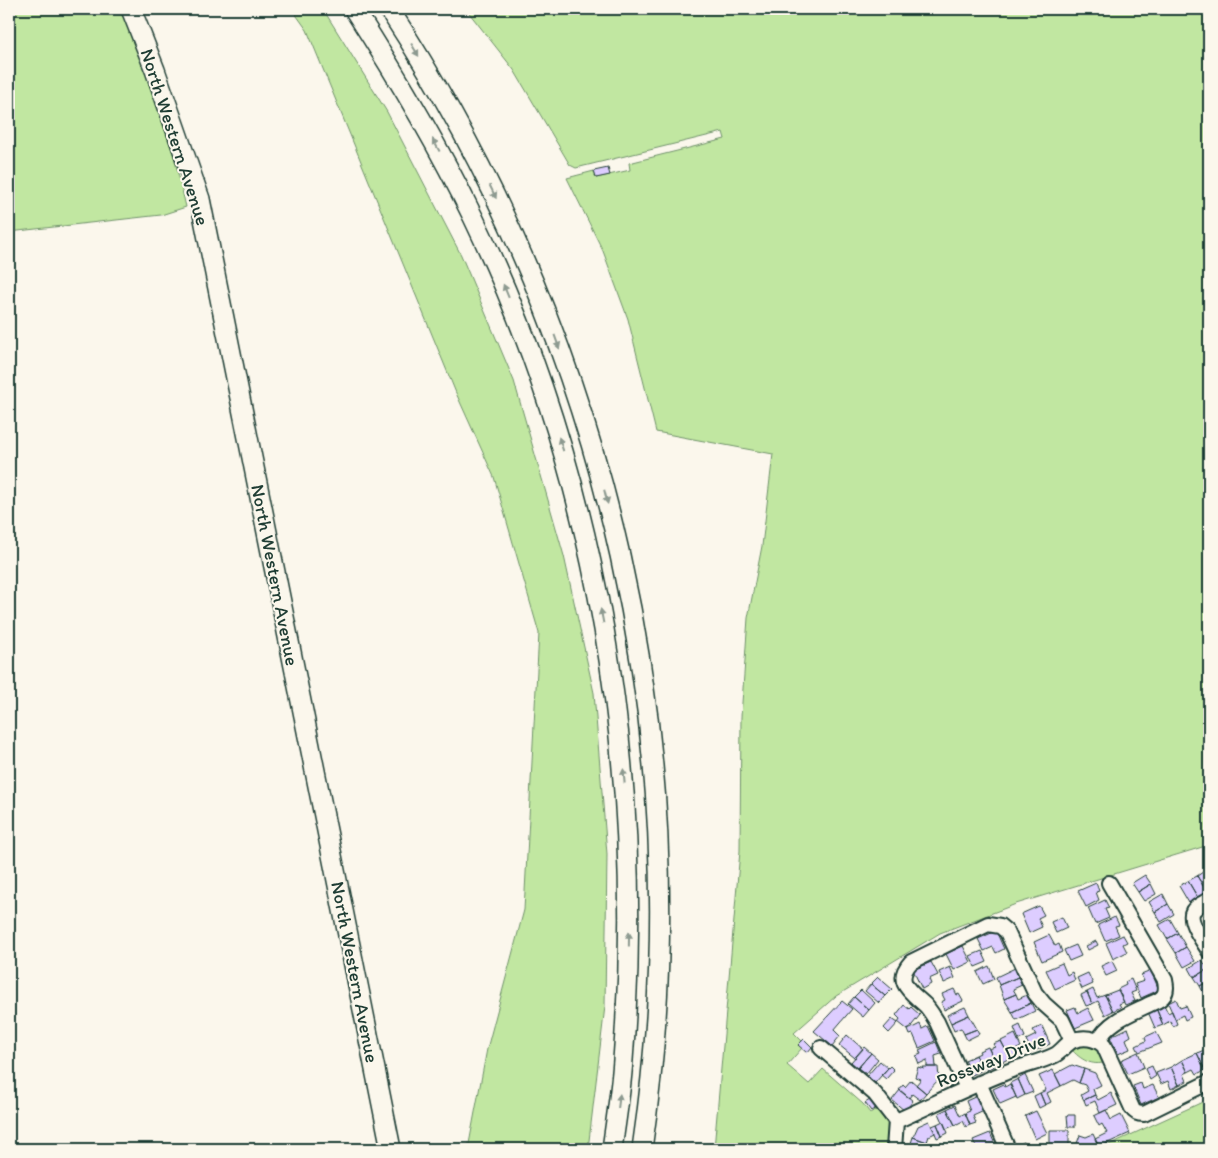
<svg xmlns="http://www.w3.org/2000/svg" width="1218" height="1158" font-family="Itim,sans-serif">
  <style>
    .green { fill: #c1e7a1; stroke: #70926a }
    .building { fill: #ddcdff; stroke: #1f3d34 }
    .lines { fill: none; stroke-linecap: round; stroke-linejoin: round }
    .minor-casing { stroke: #1f3d34; stroke-width: 18 }
    .highway-casing { stroke: #1f3d34; stroke-width: 22 }
    .minor { stroke: #fbf7ec; stroke-width: 14 }
    .highway { stroke: #fbf7ec; stroke-width: 19 }
    .oneway { fill: #8d9a90 }
    .labels { text-anchor: middle; dominant-baseline: central; stroke-width: 4; stroke-linejoin: round; paint-order: stroke }
    .street-label { font-size: 19px; fill: #1f3d34; stroke: #fbf7ec }
  </style>
  <rect width="100%" height="100%" fill="#fbf7ec"/>
  <filter id="ink" filterUnits="userSpaceOnUse"><feTurbulence type="fractalNoise" baseFrequency=".02" numOctaves="2"/><feDisplacementMap in="SourceGraphic" scale="10" xChannelSelector="R" yChannelSelector="G"/><feConvolveMatrix kernelMatrix="1 2 1 2 8 2 1 2 1" color-interpolation-filters="sRGB"/></filter>
  <g filter="url(#ink)">
    <path class="green" d="M9,9H124L172,148L186,207L161,215L9,232Z
      M292,9H323L387,112L461,255L514,381L564,556L594,693L607,854L605,1006L588,1149H468L487,1049L524,910L539,633L494,477L456,393L307,30Z
      M466,9H1209V845L1016,904L940,933L836,996L794,1033L802,1041V1048L787,1065L809,1084L823,1069L863,1104L870,1113L880,1107L889,1127L890,1149H714L740,851L741,717L748,618L762,546L773,454L656,432L628,319L603,251L567,178L594,171L596,178L630,170L629,163L725,139L723,132L576,168L570,165L514,70Z
      M1087,1043L1096,1044L1106,1062C1092,1067 1080,1059 1071,1049Z
      M1209,1099V1149H1100Z"/>
    <path class="building" d="M608,168L610,175L596,178L594,171Z
      M1206,870L1209,876V891L1207,892L1197,876Z
      M1145,875L1151,884L1138,892L1132,883Z
      M1197,876L1207,892L1198,898L1188,881Z
      M1188,881L1198,898L1189,903L1179,886Z
      M1096,883L1099,891L1096,892L1099,900L1086,907L1078,891Z
      M1151,884L1156,894L1144,901L1138,892Z
      M1163,894L1168,904L1155,912L1149,902Z
      M1105,900L1109,908L1105,909L1109,918L1095,924L1088,908Z
      M1168,904L1174,914L1161,922L1155,912Z
      M1039,906L1044,915L1038,918L1042,927L1029,933L1021,914Z
      M1062,917L1067,928L1056,933L1051,922Z
      M1115,917L1119,925L1115,926L1119,935L1105,941L1098,925Z
      M1170,919L1178,933L1167,939L1159,925Z
      M996,931L1004,949L996,953L993,947L984,951L978,939Z
      M1178,933L1186,947L1176,953L1167,939Z
      M1049,935L1055,946L1059,944L1062,952L1042,961L1034,942Z
      M1123,935L1127,942L1123,944L1127,952L1113,959L1106,943Z
      M1096,941L1098,945L1088,950L1086,946Z
      M1076,945L1081,956L1069,961L1064,950Z
      M963,946L971,962L954,970L946,954Z
      M1186,947L1195,961L1184,967L1176,953Z
      M982,951L987,962L975,967L970,956Z
      M1202,960L1208,969L1194,977L1189,968Z
      M1112,961L1117,971L1106,976L1101,966Z
      M931,962L938,975L929,979L931,984L922,989L913,970Z
      M1062,963L1067,975L1072,972L1075,980L1055,989L1046,970Z
      M989,966L994,979L983,984L977,972Z
      M950,967L955,978L944,983L939,972Z
      M1015,968L1018,977L999,985L996,977Z
      M1208,969L1209,981L1200,986L1194,977Z
      M1151,971L1159,990L1141,998L1135,984L1144,981L1141,975Z
      M1088,973L1093,984L1082,989L1077,978Z
      M878,977L892,989L885,996L871,984Z
      M1018,977L1022,985L1013,989L1016,994L1004,999L999,985Z
      M1131,979L1136,991L1131,993L1135,1001L1125,1005L1118,989L1126,985L1125,982Z
      M1209,981V993L1205,996L1200,986Z
      M871,984L885,996L879,1003L865,991Z
      M954,989L957,995L959,994L963,1001L944,1010L941,1002L945,1000L942,994Z
      M1093,989L1097,998L1105,995L1113,1011L1105,1015L1098,1001L1092,1004L1087,992Z
      M861,990L875,1003L869,1010L854,997Z
      M1118,990L1124,1002L1119,1004L1121,1007L1113,1011L1105,995Z
      M1087,992L1092,1004L1086,1006L1081,995Z
      M1016,994L1018,999L1027,995L1031,1003L1012,1012L1004,999Z
      M854,997L869,1010L863,1017L848,1004Z
      M1176,999L1180,1008L1186,1006L1191,1017L1185,1020L1183,1015L1175,1019L1168,1003Z
      M842,1001L852,1009L834,1030L840,1036L832,1046L814,1031Z
      M1031,1003L1035,1011L1016,1020L1012,1012Z
      M904,1005L909,1009L911,1007L920,1015L908,1030L898,1022L900,1019L896,1015Z
      M1164,1005L1168,1013L1172,1011L1177,1024L1173,1026L1170,1021L1163,1025L1156,1008Z
      M965,1007L969,1015L951,1023L947,1015Z
      M1075,1007L1078,1013L1088,1008L1094,1020L1075,1028L1067,1010Z
      M1156,1008L1163,1025L1155,1028L1148,1012Z
      M969,1015L977,1029L964,1034L961,1028L954,1031L951,1023Z
      M892,1019L898,1023L889,1033L884,1028Z
      M920,1024L922,1029L928,1026L935,1041L919,1048L913,1034L910,1035L908,1030Z
      M1020,1025L1025,1037L1019,1040L1014,1028Z
      M1042,1026L1050,1044L1032,1052L1026,1040L1036,1035L1033,1030Z
      M1128,1028L1131,1036L1126,1039L1130,1049L1118,1054L1110,1037Z
      M977,1029L979,1034L967,1040L964,1034Z
      M1156,1032L1162,1043L1139,1052L1136,1046L1146,1041L1145,1037Z
      M1015,1034L1021,1047L1015,1050L1018,1054L1010,1058L1001,1041Z
      M847,1035L863,1049L855,1058L839,1045Z
      M804,1039L812,1047L807,1053L798,1045Z
      M1001,1041L1010,1058L1002,1062L1000,1058L995,1061L989,1049L995,1047L993,1044Z
      M936,1042L941,1054L935,1056L936,1067H927V1060L919,1064L916,1056L921,1054L919,1050Z
      M864,1047L871,1053L858,1068L851,1062Z
      M988,1047L996,1065L988,1069L986,1065L981,1067L976,1055L980,1053L979,1051Z
      M1209,1048V1068L1205,1070L1197,1053Z
      M1138,1052L1144,1067L1128,1074L1121,1060Z
      M871,1053L878,1059L866,1074L858,1068Z
      M1197,1053L1205,1070L1197,1074L1194,1069L1188,1072L1182,1060Z
      M976,1055L983,1070L972,1075L965,1060Z
      M1182,1060L1188,1072L1184,1074L1187,1081L1179,1085L1171,1067Z
      M880,1061L888,1068L875,1083L867,1076Z
      M1072,1065L1084,1069L1079,1083L1073,1080L1061,1086L1055,1074Z
      M890,1066L894,1070L886,1079L881,1075Z
      M1152,1066L1156,1076L1150,1080L1145,1069Z
      M918,1067L924,1069L923,1067H938L939,1079L926,1093L916,1085L921,1079L915,1077Z
      M1171,1067L1179,1085L1171,1089L1168,1081L1161,1084L1156,1073Z
      M1084,1069L1095,1073L1101,1085L1093,1089L1095,1095L1084,1100L1081,1095L1088,1091L1085,1085L1079,1083Z
      M1053,1070L1061,1086L1047,1093L1051,1102L1045,1105L1040,1093L1046,1090L1039,1076Z
      M1025,1075L1033,1092L1025,1095L1018,1079Z
      M1018,1079L1025,1095L1017,1099L1010,1083Z
      M911,1080L926,1093L920,1100L912,1094L909,1098L899,1090L903,1085L905,1087Z
      M1141,1083L1143,1089L1153,1085L1159,1097L1141,1105L1133,1086Z
      M1004,1084L1005,1087L1010,1084L1016,1097L1000,1104L993,1089Z
      M900,1090L913,1101L905,1111L892,1100Z
      M1040,1093L1045,1105L1039,1108L1034,1096Z
      M1111,1093L1117,1105L1100,1113L1095,1101L1086,1105L1084,1100L1095,1095L1098,1100Z
      M977,1096L984,1111L973,1116L976,1123L970,1125L965,1113L970,1111L966,1101Z
      M873,1098L879,1106L871,1111L865,1103Z
      M955,1105L960,1116L965,1113L970,1125L966,1127L963,1121L955,1125L947,1109Z
      M947,1109L955,1125L946,1129L939,1113Z
      M1106,1110L1111,1120L1121,1115L1130,1133L1099,1147L1095,1139L1107,1133L1102,1124L1099,1126L1094,1116Z
      M1036,1111L1047,1133L1035,1139L1025,1116Z
      M1067,1115H1075V1127H1068Z
      M929,1121L935,1133L929,1136L927,1142L913,1137L918,1126Z
      M943,1121L948,1133L942,1136L937,1124Z
      M937,1124L942,1136L937,1138L932,1126Z
      M1050,1130H1069V1148H1050Z
      M990,1133L995,1144L993,1145L995,1149H977L973,1140Z
      M1093,1134L1099,1147L1095,1149H1075L1080,1135L1086,1137Z
      M913,1137L927,1142L925,1149H909Z
      M1024,1142L1027,1148L1037,1143L1040,1149H1018L1016,1146Z"/>
    <g class="lines">
      <g class="minor-casing">
        <path id="minor" d="M1209,900C1204,903 1196,906 1193,911C1187,921 1204,942 1209,951
          M1099,1040C1108,1021 1132,1013 1150,1004C1155,1002 1161,1000 1164,995C1167,990 1166,985 1165,980L1109,883
          M821,1048L875,1094L896,1121
          M979,1083L1008,1149
          M967,1088L937,1022C933,1016 930,1010 925,1005C911,992 893,982 911,962L988,924L1000,926L1007,932L1035,993L1044,1004L1062,1020L1072,1041
          M894,1149L896,1121C932,1105 968,1087 1004,1073C1020,1066 1039,1063 1055,1055C1061,1052 1066,1044 1072,1041C1083,1036 1096,1038 1104,1046L1132,1108C1135,1113 1138,1114 1144,1114L1209,1082"/>
      </g>
      <g class="highway-casing">
        <path id="highway" d="M131,9L155,70L200,199L391,1149
          M354,9C397,76 438,145 473,217C599,478 646,772 623,1060C621,1090 616,1120 612,1149
          M389,9C609,346 701,750 642,1149"/>
      </g>
      <use href="#minor" class="minor"/>
      <use href="#highway" class="highway"/>
    </g>
    <defs><path id="oneway-solid" d="M-6-.8H1V-3.2L6.5 0L1 3.2V.8H-6Z" transform="scale(1.25)"/></defs>
    <g class="oneway">
      <use href="#oneway-solid" transform="translate(415 50) rotate(59)"/>
      <use href="#oneway-solid" transform="translate(436 145) rotate(-119)"/>
      <use href="#oneway-solid" transform="translate(493 192) rotate(64)"/>
      <use href="#oneway-solid" transform="translate(506 291) rotate(-112)"/>
      <use href="#oneway-solid" transform="translate(557 342) rotate(70)"/>
      <use href="#oneway-solid" transform="translate(561 444) rotate(-108)"/>
      <use href="#oneway-solid" transform="translate(606 497) rotate(76)"/>
      <use href="#oneway-solid" transform="translate(602 616) rotate(-101)"/>
      <use href="#oneway-solid" transform="translate(624 776) rotate(-95)"/>
      <use href="#oneway-solid" transform="translate(629 939) rotate(-89)"/>
      <use href="#oneway-solid" transform="translate(619 1101) rotate(-83)"/>
    </g>
  </g>
  <g class="labels">
    <g class="street-label">
      <text transform="translate(175 137) rotate(72)">North Western Avenue</text>
      <text transform="translate(275 575) rotate(79)">North Western Avenue</text>
      <text transform="translate(355 972) rotate(79)">North Western Avenue</text>
      <text transform="translate(991 1060) rotate(-22)">Rossway Drive</text>
    </g>
  </g>
  <rect width="1218" height="1158" fill="none" stroke="#fbf7ec" stroke-width="30"/>
  <rect x="15" y="15" width="1188" height="1128" fill="none" stroke="#1f3d34" stroke-width="2" filter="url(#ink)"/>
</svg>
